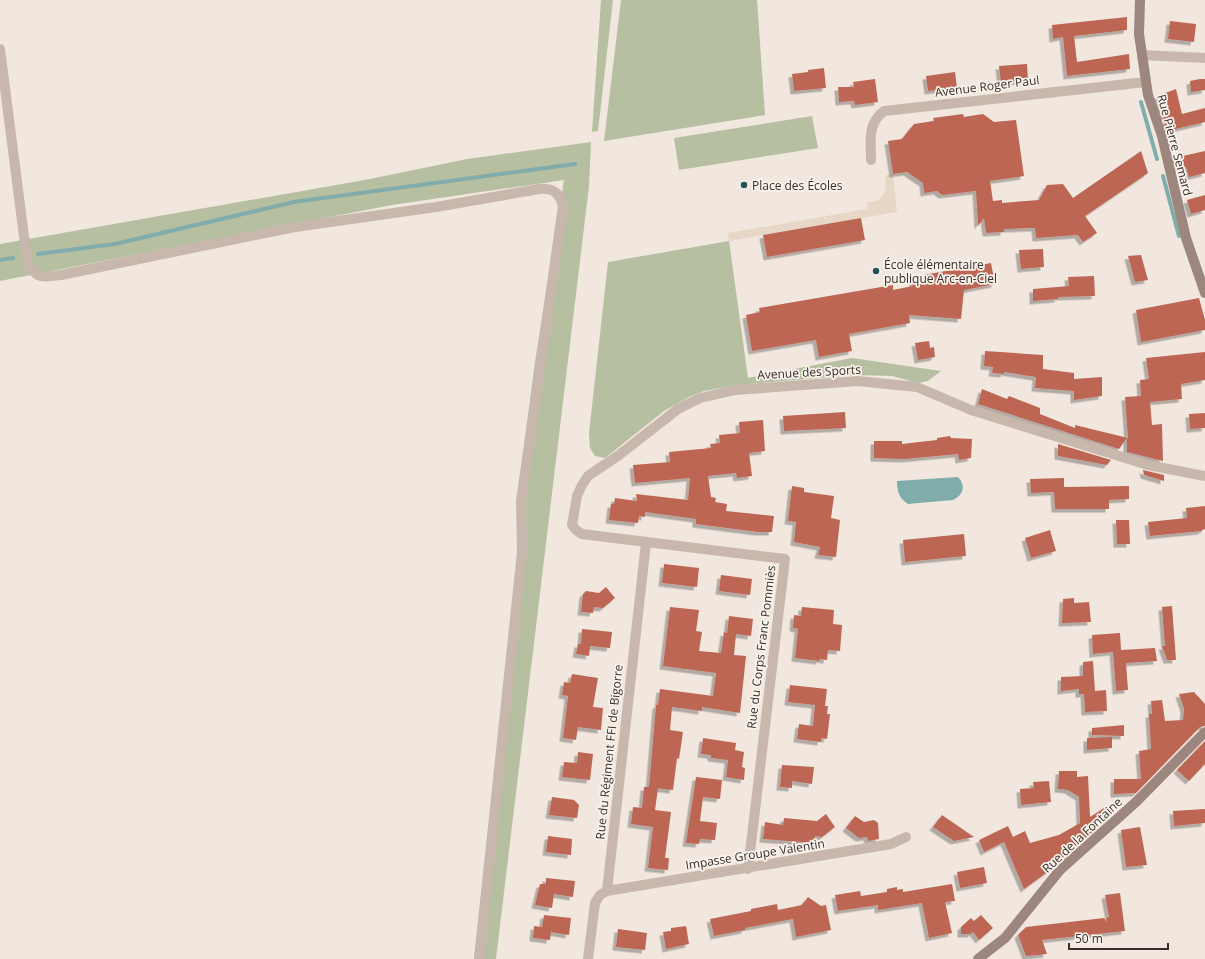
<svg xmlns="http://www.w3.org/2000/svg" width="1205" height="959" font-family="'Open Sans',sans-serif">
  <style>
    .green { fill: #b6bfa0 }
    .plaza { fill: #e7d7c7 }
    .water { fill: #80acab }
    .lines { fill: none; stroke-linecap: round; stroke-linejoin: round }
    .stream { stroke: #80acab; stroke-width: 4 }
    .building { fill: #bc6652; filter: url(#shadow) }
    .street { stroke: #c8b7ac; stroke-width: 10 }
    .secondary { stroke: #9c867d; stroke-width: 10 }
    .poi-dot { fill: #235455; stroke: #f9f2eb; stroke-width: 1.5 }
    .labels { text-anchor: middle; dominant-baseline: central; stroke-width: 3.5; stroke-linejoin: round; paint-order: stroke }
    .street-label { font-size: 12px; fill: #372d2a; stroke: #f9f2eb }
    .poi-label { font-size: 12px; fill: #372d2a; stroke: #f9f2eb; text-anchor: start }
  </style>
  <defs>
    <filter id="shadow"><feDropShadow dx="-3.5" dy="3.5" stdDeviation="0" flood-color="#0004"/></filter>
  </defs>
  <rect width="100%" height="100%" fill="#f1e7df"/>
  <path class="green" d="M601,0H613L598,131L592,132Z
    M621,0H757L765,115L604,141Z
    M812,116L818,148L679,170L674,138Z
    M591,142L589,186L496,959H474L517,567V500L535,362L564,180L392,205L0,281V244L370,179L467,159Z
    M729,241L748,378L852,358L941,371L928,381L918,383L892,376L854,375L737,385L704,391L689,397L664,411L605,458L595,456L590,448L589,433L608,262Z"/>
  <path class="plaza" d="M893,174L897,212L729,241L728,233L867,209V202H873L880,199L885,191L886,175Z"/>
  <path class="water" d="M958,477C966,486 964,494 953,500L908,504C899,498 897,492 897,481Z"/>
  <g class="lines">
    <path class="stream" d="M1141,102L1157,159
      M1163,176L1179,236
      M38,254L115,244L294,202L575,164
      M0,260L13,258"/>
  </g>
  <path class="building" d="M1127,17V30L1074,36L1077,62L1129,54L1130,69L1067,76L1063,37L1053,39L1052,25Z
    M1170,21L1196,24L1194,42L1168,39Z
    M1027,64L1028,80L1001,83L999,66Z
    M824,68L826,88L794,91L792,74L808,72V70Z
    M955,72L957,88L928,91L926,76Z
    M875,79L878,102L855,105L854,101L839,102L838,87H854L853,82Z
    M1200,79H1205V90L1191,92L1190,81Z
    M1176,89L1182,114L1205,108V122L1167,131L1157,96Z
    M963,114L964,117L983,114L994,122L1016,120L1024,176L990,181L993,201L1002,200V203L1039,200L1047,185L1063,184L1073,198L1141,151L1148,173L1085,216L1097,233L1083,242L1078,235L1036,238L1035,228L1004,229V232L986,233L984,218L978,226L976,191L942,195L937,191L924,193L923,183L907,172L893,174L888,141L902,139L914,124L934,121L933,118Z
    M1205,151V173L1189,177L1186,167L1177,169L1174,158Z
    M1205,195V210L1191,214L1187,200Z
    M861,218L865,240L767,257L763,235Z
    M1043,249L1044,267L1021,269L1019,250Z
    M1141,255L1148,280L1135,282L1128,256Z
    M991,263L995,284L964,290L961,319L909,315L910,323L849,334L852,351L819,357L816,340L752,351L746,315L760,312L759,308L893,285V290L913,286L912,277Z
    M1094,276L1095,296L1058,297V299L1033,301V289L1069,286L1068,277Z
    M1199,298L1205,320V330L1141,342L1136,310Z
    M929,341L930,348L934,347L935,357L918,360L915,343Z
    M985,351L1043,355V369L1074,373V379L1102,377V396L1074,400V391L1035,388L1036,377L1004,372V374L992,373L993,367L984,366Z
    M1205,352V380L1181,384L1182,399L1150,402L1152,425L1162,424L1163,461L1127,452V438L1119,449L978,404L982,389L1007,399L1009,396L1040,408V414L1075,428V425L1128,438L1125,397L1141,396L1140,380L1149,379L1146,358Z
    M845,412L846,428L784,431L783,416Z
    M1205,413V428L1190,429L1189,414Z
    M763,420L765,451L749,453L752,476L737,478L736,473L708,476L711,497L716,498L715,502L727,504L726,511L774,516L772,532H758L696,524V519L645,512V517L639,516L638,523L609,520L611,504H614L615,498L637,501L636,494L688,500L690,478L635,483L633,465L670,462L669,452L711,448L710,444L720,443L719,435L740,433L739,422Z
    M950,436L951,438L972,439L971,458L959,460L958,454L905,459L874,458V441H902V444L937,440V438Z
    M1058,444L1111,460L1107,465L1058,456Z
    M1143,470L1164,475V481L1144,475Z
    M1064,478V487L1129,486V499L1109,500V509H1055L1054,492L1031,493L1030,479Z
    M792,486L804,488V492L834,496L831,518L840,520L836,557L818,555L820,547L794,542L796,522L788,521Z
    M1205,506V529L1202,530V531L1150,536L1148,522L1187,518L1186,508Z
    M1116,520H1129L1130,544H1117Z
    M1050,530L1056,551L1031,558L1025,538Z
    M964,534L966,556L905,562L903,540Z
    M664,564L699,568L697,587L662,583Z
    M721,575L752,579L750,595L719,591Z
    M606,587L615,598L603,608L594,607L593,613L581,612L583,594L586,591L599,593Z
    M1074,598V603L1089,602L1091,622L1062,623L1063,599Z
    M1172,606L1176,660H1167L1162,646H1165L1162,607Z
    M670,607L699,610L696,631L702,632L699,651L721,653L724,632L727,633L729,616L753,619L751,636L736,634L734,655L746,656L740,713L702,707V711L672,707L670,730L683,732L679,759L677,758L673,790L654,788H658L655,810L671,812L665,858H669L668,870L648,868L653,827L631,824L633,807L642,808L644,787H649L656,705H658L660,689L713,696L716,673L663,666Z
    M802,607L834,610L833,624L842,625L840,651L828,650L827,660L820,659L819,661L795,658L798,629L793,628L794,615L801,616Z
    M582,629L612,632L610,648L590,646L589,656L576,654L578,644H581Z
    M1120,633L1121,650L1155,648L1157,661L1126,663L1128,690L1116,691L1113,652L1093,654L1092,635Z
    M1093,661L1095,691L1106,690L1107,711L1085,712L1084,694H1079V689L1061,691V677L1083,676V662Z
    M572,674L598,678L593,707L603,708L601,730L578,727L576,740L563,738L568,696L562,695L564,682L570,683Z
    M790,685L827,689L825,706H828L827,714H830L827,739L821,738V742L797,739L799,724L813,726L815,705L788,702Z
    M1194,692L1205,704V726L1200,727L1136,793L1114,794V779H1141L1139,751L1151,749L1149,714H1152L1151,701L1162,700L1165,721L1183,720L1184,709L1179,694Z
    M1124,725V736L1092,735V728Z
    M1112,737V748L1087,750V738Z
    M703,738L736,743L735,750L744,752L742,767L745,768L744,780L726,777L728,760L711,758V755L701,754Z
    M1205,741V764L1189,781L1177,770Z
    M578,752L593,754L590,780L562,777L564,762L577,763Z
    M782,765L814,767L812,784L792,781V788L780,787Z
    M1059,771H1077V777L1088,776L1090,817L1104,808L1110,817L1068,852L1053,868L1024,889L1004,842L984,852L979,840L1008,826L1013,837L1025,831L1030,843L1059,835L1080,823L1079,797L1068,790L1058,789Z
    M696,777L722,780L720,799L703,797L700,821L717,823L715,840L700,839L699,844L686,843Z
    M1049,781L1051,802L1021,805L1020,789L1034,788L1033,782Z
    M552,797L574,800L579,805L577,818L549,815Z
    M1205,809V823L1174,826L1173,811Z
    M826,814L835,827L822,837L815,836L814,843L763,839L765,822L783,825L784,818L817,821Z
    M942,815L974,837L954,841L933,827Z
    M855,816L864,822L874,820L878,823L879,839L868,841L867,837L859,838L846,828Z
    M1140,827L1147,865L1126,867L1121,830Z
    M548,836L572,839L571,855L546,852Z
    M984,867L987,883L960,888L957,872Z
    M546,878L575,881L573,897L554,894L552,908L535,905L540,884H546Z
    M952,884L955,901L945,902L952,933L929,938L922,903L878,910V905L838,911L835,895L860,891L861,896L887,892V889L897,887V890L903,889V892Z
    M1120,893L1125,931L1042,940L1047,954L1026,956L1018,935L1026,927L1104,918L1107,922L1106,918L1109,917L1105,895Z
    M808,897L821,906L826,905L831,930L796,937L793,919L745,928V930L714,936L710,919L751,911V909L777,904L778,910L802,905Z
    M544,915L571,918L569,935L551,932L550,940L533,938L534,926L542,927Z
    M981,915L993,928L979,940L973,932L971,934H961V927L971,918L974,921Z
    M686,926L689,944L666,949L663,932L671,931V928Z
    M618,929L647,933L645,950L616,947Z"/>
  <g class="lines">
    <path class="street" d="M0,49L27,260C35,280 41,277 61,275L295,227L436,207L539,189C553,188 559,192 563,206L521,501L522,552L479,959
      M1142,55L1205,58
      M871,160C871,140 867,124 884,111L1146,82
      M748,869L785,559L582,534L576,530L572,525L577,496L582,485L588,476L619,455L678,409L700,398L735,390L858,381L917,387L971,410L1148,465L1205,476
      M607,891L891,844L906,837
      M588,959L595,903L600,895L607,891L646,543"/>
    <path class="secondary" d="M1140,0L1139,34L1148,95L1162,136L1186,238L1205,293
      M978,959L1005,938L1060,870L1136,802L1205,732"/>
  </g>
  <g class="poi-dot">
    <circle cx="744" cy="185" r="4"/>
    <circle cx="876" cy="271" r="4"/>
  </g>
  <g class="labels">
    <g class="street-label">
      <text transform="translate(987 86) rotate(-7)">Avenue Roger Paul</text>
      <text transform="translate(1175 145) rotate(75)">Rue Pierre Semard</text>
      <text transform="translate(809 372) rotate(-3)">Avenue des Sports</text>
      <text transform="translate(761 647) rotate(-83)">Rue du Corps Franc Pommiès</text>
      <text transform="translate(609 752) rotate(-84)">Rue du Régiment FFI de Bigorre</text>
      <text transform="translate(1082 835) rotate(-43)">Rue de la Fontaine</text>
      <text transform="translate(755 854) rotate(-9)">Impasse Groupe Valentin</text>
    </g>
    <g class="poi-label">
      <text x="752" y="185">Place des Écoles</text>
      <text x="884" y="264">École élémentaire<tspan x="884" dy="14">publique Arc-en-Ciel</tspan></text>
    </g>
  </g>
  <path d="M1069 943v6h99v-6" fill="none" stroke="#372d2a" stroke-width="2"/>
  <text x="1075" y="943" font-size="12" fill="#372d2a" stroke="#f9f2eb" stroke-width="3" paint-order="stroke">50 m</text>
</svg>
